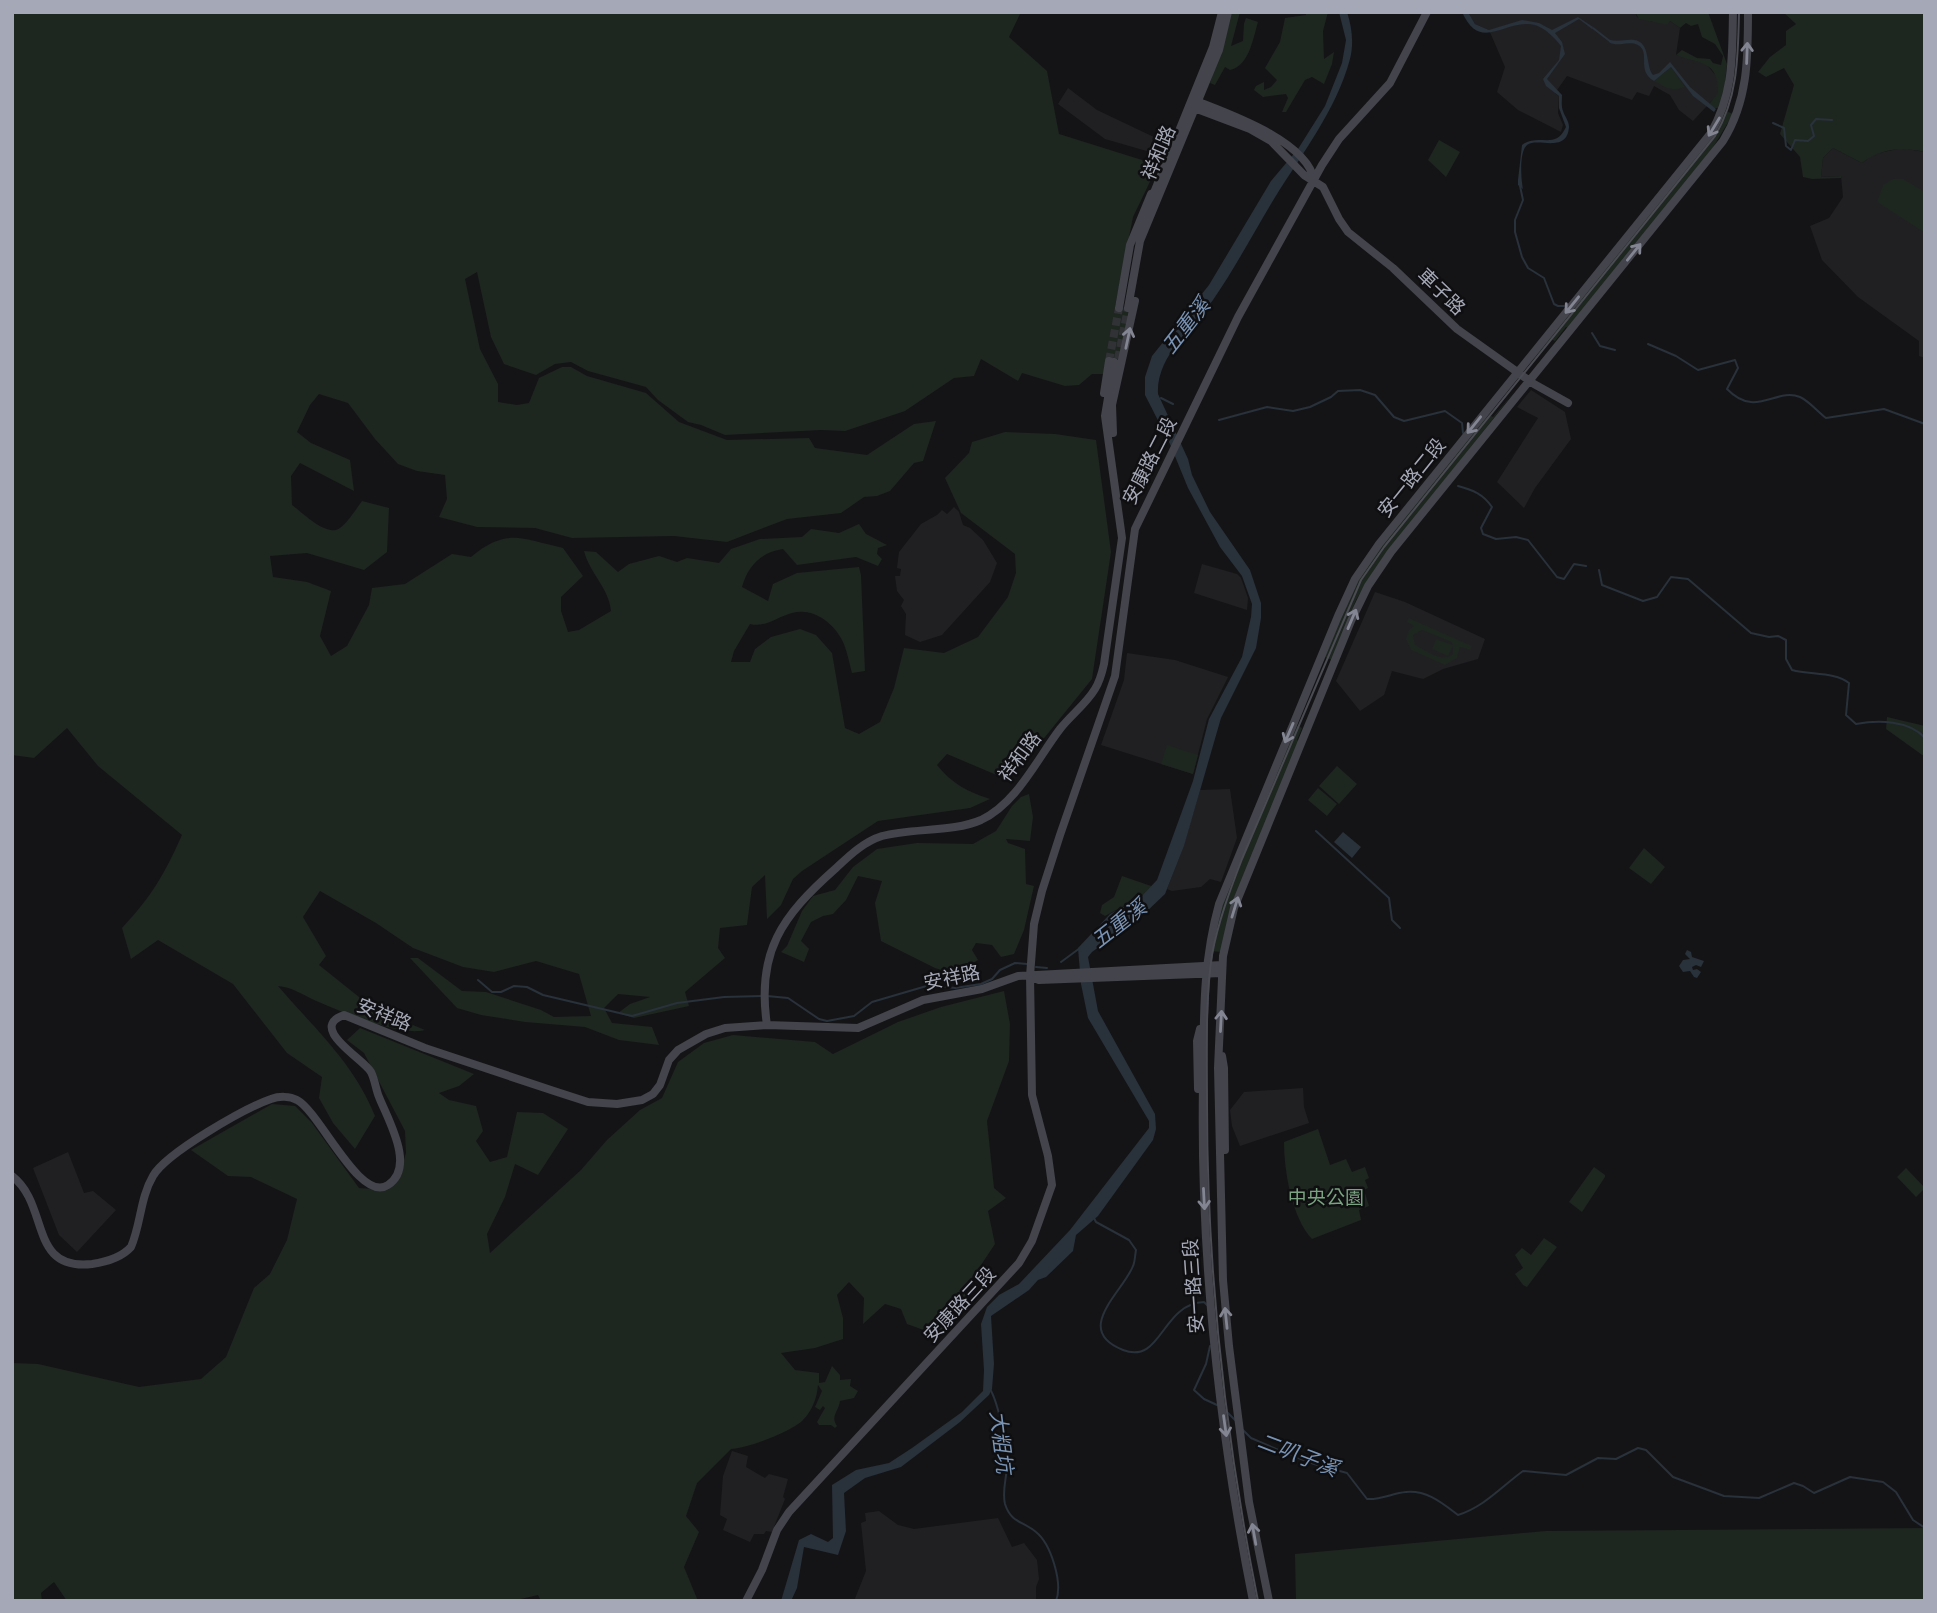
<svg xmlns="http://www.w3.org/2000/svg" width="1937" height="1613" font-family="Signika,'Noto Sans TC',sans-serif">
  <style>
    .built { fill: #202023 }
    .green { fill: #1e2620; fill-rule: evenodd }
    .water { fill: #29313b }
    .lines { fill: none; stroke-linecap: round; stroke-linejoin: round }
    .stream { stroke: #29313b; stroke-width: 2 }
    .secondary-tunnel { stroke: #313236; stroke-width: 8; stroke-dasharray: 8 4; stroke-linecap: butt }
    .secondary { stroke: #43444c; stroke-width: 8 }
    .tram { stroke: #4a4b53; stroke-width: 2 }
    .oneway { stroke: #838692 }
    .labels { text-anchor: middle; dominant-baseline: central; stroke-width: 5; stroke-linejoin: round; paint-order: stroke }
    .street-label { font-size: 19px; fill: #a5a9b7; stroke: #0f0f11 }
    .park-label { font-size: 19px; fill: #7aa481; stroke: #0f0f11 }
    .water-label { font-size: 21px; font-style: italic; fill: #7993b5; stroke: #0f0f11 }
  </style>
  <rect width="100%" height="100%" fill="#141416"/>
  <path class="built" d="M1468,12H1635L1637,17L1653,22L1670,21L1680,28L1676,55L1706,64L1718,78V94L1693,121L1679,110L1670,95L1654,86L1649,96L1637,92L1632,100L1567,76L1555,93L1559,96L1558,113L1563,125L1561,132L1518,110L1497,92L1505,67L1489,30L1475,24Z
    M1068,88L1097,110L1158,139L1150,152L1105,139L1058,104Z
    M1833,148L1862,163L1874,154L1902,148L1925,152V358L1919,356V341L1858,297L1822,260L1810,226L1829,218L1843,197L1841,176L1821,177L1823,158Z
    M1531,390L1565,412L1571,439L1535,488L1524,508L1497,482L1538,418L1517,407Z
    M954,507L959,512L963,525L970,528L983,540L997,563L990,582L942,635L920,642L905,635L906,614L901,606L904,600L897,591L895,576H900L901,569L897,568L899,552L921,524L937,515L942,510L947,514Z
    M1202,564L1237,574L1241,578L1248,598L1247,610L1194,593Z
    M1375,592L1405,602L1485,639L1478,659L1443,669L1423,679L1392,671L1384,695L1360,711L1336,681Z
    M1127,653L1175,660L1228,677L1207,719L1193,774L1101,745L1124,680Z
    M1230,789L1237,838L1221,882L1210,879L1201,887L1172,891L1167,889L1183,848L1200,790Z
    M1303,1088L1304,1107L1309,1123L1240,1146L1232,1126L1230,1110L1244,1092Z
    M68,1152L84,1193L93,1191L116,1210L77,1252L59,1235L33,1168Z
    M732,1451L748,1456L746,1467L765,1478L769,1474L788,1479L783,1497L785,1499L772,1532L766,1531L764,1534H754L750,1542L723,1530L727,1519L720,1515L723,1476Z
    M879,1511L898,1525L914,1529L998,1518L1012,1547L1024,1543L1037,1560L1039,1579L1036,1587V1601H854L866,1571L861,1523L866,1521L865,1513Z"/>
  <path class="green" d="M12,12H1021L1009,37L1047,71L1059,134L1158,165L1133,217L1115,307L1131,308L1121,362L1104,374H1092L1079,385L1065,386L1022,373L1018,381L981,359L974,376L954,378L905,411L845,431L821,430L725,435L701,425L688,422L658,400L646,387L588,371L571,362L555,364L536,375L504,364L491,337L477,272L465,279L480,349L498,384V402L517,405L529,403L539,378L562,367H571L587,376L646,393L679,422L727,440L809,438L815,448L867,455L914,424L936,421L923,461L914,463L890,491L877,496L864,497L841,513L787,519L727,542L674,536L572,538L535,528L477,527L439,517L447,499L445,475L417,471L398,464L375,439L348,403L319,394L310,405L297,432L311,443L350,460L354,491L300,463L291,476L292,505C302,512 327,538 340,528C349,521 356,509 362,501L389,508L387,552L364,570L307,553L270,556L273,577L307,582L331,591L320,636L331,656L347,646L369,605L372,588L405,584L452,554L471,557C507,527 521,539 563,548L583,576L561,597V611L568,632L579,630L611,611C609,588 590,574 584,551L596,552L618,572L629,564L659,556L677,562L687,558L719,563L731,549L760,539L802,537L811,529L839,533L859,524L866,534L887,545L878,548L877,554L882,559L878,566L856,557L797,565L783,549C761,552 748,566 742,587L768,601L773,584L797,573L859,567L861,575L865,671L852,673C849,662 847,650 842,640C833,622 812,607 792,613C777,617 765,628 750,624L734,651L731,662H750L755,649L771,637L800,629L816,635L832,653L845,728L859,734L880,722L894,688L904,648L944,653L978,637L1008,597L1016,573L1015,554L961,513L945,478L969,453L972,442L1005,432L1055,434L1096,440L1111,552L1092,679L1028,758L1006,779L947,754L937,765C951,783 968,792 990,799L970,808L878,821L802,871L793,879L781,905L767,919L765,875L752,887L747,925L720,928L718,948L725,958L685,992L689,1006L634,1018L618,1013L630,1004L650,997L618,994L604,1008L612,1023L652,1027L659,1045L619,1040L585,1027L525,1022L481,1015L457,1008L410,958H418L462,991L486,992L541,1010L554,1017L591,1016L579,974L536,961L494,972L463,967L413,948L376,923L320,891L303,917L326,956L319,965L374,1009L425,1030C400,1037 339,1011 314,1000C302,994 291,987 278,986C314,1028 354,1063 375,1116L355,1149L333,1123L319,1098L322,1077L287,1053L233,984L158,940L131,959L122,928C152,896 164,875 182,835L98,766L67,728L34,758L12,755Z
    M1232,12H1240L1231,46L1243,41L1244,24L1246,18L1258,22C1253,39 1249,66 1230,70L1225,67L1215,85L1210,83Z
    M1306,12H1328L1323,31L1324,59L1334,52L1332,64L1324,84L1312,77L1305,80L1286,112H1282L1288,98L1286,94L1263,97L1254,90L1256,86L1264,82V90L1271,87L1277,80L1265,68L1280,42L1285,18L1306,15Z
    M1635,12H1708L1727,64L1724,92L1719,108H1714L1709,104L1718,93C1718,60 1701,65 1676,55L1682,50L1697,58L1710,59L1713,63L1721,65L1723,56L1715,44L1702,37L1698,24L1691,26L1686,23L1680,28L1670,21L1667,25L1639,19Z
    M1783,12H1925V152C1901,147 1882,148 1862,163L1833,148L1823,158L1821,177L1841,176V178L1812,179L1803,177L1800,157L1780,134L1794,85L1784,68L1766,77L1758,72L1770,57L1786,45V31L1796,24Z
    M1671,67L1685,87C1672,92 1666,88 1654,81Z
    M1726,111L1733,114L1709,154L1568,328L1566,327L1555,341L1551,339L1530,363L1721,122Z
    M1439,140L1460,152L1446,177L1428,160Z
    M1893,179H1903L1925,192V233L1877,202L1883,185Z
    M1515,391L1375,569L1356,600L1332,660L1325,657L1349,597L1368,564L1484,417L1489,415L1493,417Z
    M1409,618L1472,646L1470,650L1460,647L1457,658L1445,665L1411,650L1406,639L1409,630L1414,626L1407,622ZM1422,630L1451,642L1453,645L1436,639L1432,649L1448,656L1453,646V654C1442,663 1427,651 1415,645L1413,635Z
    M1887,717L1925,726V757L1886,729Z
    M1296,725L1302,728L1297,740L1300,741L1221,952L1211,951L1222,906Z
    M1167,745L1198,755L1193,774L1161,764Z
    M1337,766L1357,784L1339,804L1319,786Z
    M1318,788L1337,804L1327,816L1308,800Z
    M1029,794L1033,817L1030,841L1006,839L1008,843L1025,849L1026,884L1034,886L1024,930L1014,954L1001,957L992,945L976,943L972,950L978,960L955,974L935,968L881,941L875,903L882,881L858,876L846,900L833,914L823,916L811,922L801,941L809,949L804,962L781,952L787,946L802,911L813,896L835,890L853,867L877,849L917,843L973,844L996,831L1012,806L1021,797Z
    M1644,848L1665,867L1651,884L1629,868Z
    M1122,876L1154,887V890L1105,916L1100,913L1102,905L1114,897Z
    M1004,991L1010,1024L1009,1061L987,1121L994,1188L1006,1198L988,1211L995,1244L965,1289L968,1306L940,1336L907,1324L901,1309L885,1304L863,1324L864,1298L849,1282L837,1295L843,1318V1339L815,1348L781,1353L795,1370L819,1373V1383L825,1382L832,1366L840,1375V1380L851,1379L850,1386L858,1391L854,1398L840,1401C839,1411 830,1416 837,1426L835,1428L831,1425H819L817,1422L825,1408L823,1406L820,1410L815,1407L822,1391L818,1385C817,1398 812,1411 803,1420C793,1431 746,1449 731,1449L697,1483L686,1516L699,1532L684,1567L698,1601H541L538,1595L512,1601H67L54,1582L41,1593L42,1601H12V1363L38,1364L139,1387L201,1379L226,1357L254,1288L270,1274L287,1240L297,1199L251,1177L228,1176L191,1150L272,1104L295,1106L312,1123L359,1188L385,1190L398,1180L406,1153L405,1131L364,1053L347,1040L360,1028L474,1074L459,1086L439,1093L449,1100L476,1106L483,1131L476,1141L490,1162L507,1157L517,1112L543,1113L568,1129L538,1175L515,1164L505,1197L487,1234L490,1253L581,1170L607,1140L640,1110L662,1098L678,1062L704,1043L733,1035L815,1042L833,1054L898,1022L941,1007Z
    M1318,1129L1330,1165L1346,1159L1352,1172L1365,1167L1369,1178L1365,1180L1368,1188L1364,1190L1369,1206L1359,1210L1361,1220L1312,1239C1292,1218 1284,1171 1284,1142Z
    M1594,1167L1605,1175V1177L1582,1212L1569,1202Z
    M1906,1168L1925,1188L1916,1197L1897,1177Z
    M1544,1238L1557,1247L1527,1287L1523,1285L1515,1274L1523,1268L1515,1255L1522,1248L1531,1255Z
    M1925,1528V1601H1296L1295,1554L1546,1531Z"/>
  <path class="water" d="M1339,12H1347C1352,27 1354,44 1350,59C1336,111 1301,155 1274,199C1254,232 1235,268 1213,300C1193,328 1156,356 1158,394L1188,459L1192,475L1210,512L1250,570L1261,603V618L1256,648L1221,718L1184,846L1165,894L1143,915L1092,952L1088,957L1098,1011L1155,1114L1156,1129L1153,1140L1098,1216L1076,1235L1073,1251L1046,1277L1038,1280L1029,1290L991,1316L994,1364L992,1389L989,1395L960,1422L901,1467L865,1478L844,1493L846,1531L838,1555L804,1547L797,1588L791,1601H781L799,1540L811,1534L828,1542L833,1538L832,1485L856,1470L889,1463L912,1448L962,1412L983,1391L984,1370L981,1324L987,1307L999,1295L1019,1284L1070,1230L1149,1128V1121L1088,1018L1081,984L1078,948L1110,914L1140,898L1157,880L1193,781L1209,719L1242,657L1251,617L1252,604L1242,576L1220,547L1188,488L1170,444L1145,395V377L1152,356L1209,285L1271,181L1298,149L1325,106L1342,63L1346,40Z
    M1462,12H1468L1475,24L1489,30L1522,20L1539,23L1552,30L1578,17L1593,27L1592,29L1579,19L1555,33L1562,42L1565,54L1547,79L1562,95C1562,100 1561,106 1563,111C1565,117 1569,121 1569,127C1567,154 1538,137 1527,145C1519,152 1521,179 1523,189L1518,185V180L1522,145C1539,132 1555,151 1566,127L1559,108V96L1546,86L1543,79L1559,60L1561,46C1555,38 1545,28 1535,25C1505,18 1481,54 1462,12Z
    M1610,40C1619,42 1626,39 1634,40C1651,42 1645,65 1653,75L1659,73L1670,62L1690,87L1716,109L1714,112L1693,96L1671,67L1654,81C1636,71 1651,52 1638,45C1628,40 1618,48 1609,42Z
    M1343,832L1361,847L1352,858L1334,842Z
    M1687,950L1691,952L1692,957L1704,961L1701,967L1696,965L1692,967L1693,970L1697,969L1701,972L1697,978L1694,977L1690,971L1683,972L1679,966L1683,960L1690,959L1685,954Z"/>
  <g class="lines">
    <path class="stream" d="M1593,28L1611,42
      M1773,123L1784,128L1786,146L1791,150L1795,140L1808,141L1814,136L1811,125L1816,119L1832,120
      M1520,186L1523,200L1515,220V232L1522,257L1528,268L1544,278L1554,304L1558,306H1564
      M1592,333L1600,346L1615,350
      M1648,344L1676,356L1698,370L1735,360L1738,368L1727,389C1756,419 1776,387 1800,397C1809,401 1818,412 1826,418L1884,409L1925,424
      M1161,398L1173,404
      M1219,420L1267,407L1293,411L1310,407L1331,397L1338,391L1360,390L1375,395L1394,417L1404,421L1445,411L1462,423L1463,433
      M1458,486C1473,490 1483,494 1492,507L1481,528L1483,534L1496,539L1516,537L1528,540L1557,577L1564,579L1574,564L1586,566
      M1599,570L1602,585L1643,601L1657,597L1671,577L1688,579L1751,633L1769,637L1778,636L1786,640V659L1792,670C1810,675 1835,672 1849,683L1846,715L1856,724C1878,720 1909,720 1925,738
      M1316,831L1389,898L1392,920L1400,928
      M1061,962L1080,948
      M1036,967L1047,968
      M478,980L492,992H501L514,986L527,987L543,995L632,1016L677,1003L724,997L762,996
      M767,996L788,998L819,1019L827,1021L854,1016L872,1002L930,985L955,988L981,984L992,979L1000,970L1015,963L1027,964
      M1093,1216L1096,1222L1129,1240L1136,1250C1135,1255 1135,1262 1133,1266C1123,1292 1072,1330 1123,1350C1162,1365 1161,1304 1204,1302L1207,1305
      M1210,1346L1206,1364L1194,1390L1204,1399L1217,1405
      M990,1389C998,1402 1009,1452 1007,1467C1006,1480 1002,1492 1005,1504C1011,1523 1023,1521 1036,1532C1051,1544 1063,1583 1056,1601
      M1224,1409L1235,1420
      M1243,1430L1251,1438L1283,1452L1314,1464L1347,1473L1367,1499C1381,1500 1393,1493 1406,1492C1427,1490 1442,1503 1458,1515C1484,1507 1501,1487 1523,1471L1566,1475L1598,1458L1616,1459L1638,1448L1646,1450L1673,1477L1724,1496L1759,1498L1794,1483L1803,1486L1814,1493L1850,1477L1883,1482L1896,1492L1913,1520L1925,1528"/>
    <path class="secondary-tunnel" d="M1118,359L1128,308
      M1109,361L1119,308"/>
    <path class="secondary" d="M1196,101C1229,114 1307,141 1314,180
      M1189,106L1250,129L1271,141L1304,175L1323,187L1339,219L1348,232L1393,268L1457,329L1534,384L1568,403
      M1151,200L1213,47L1222,12
      M1119,308L1130,245L1151,194
      M1128,308L1140,241L1219,50L1228,12
      M1104,393L1109,361
      M1113,433L1112,405L1135,301
      M1030,976L1039,980L1222,973
      M767,1025C756,952 782,916 835,869C849,856 863,842 882,836C912,828 954,832 981,820C1017,803 1037,759 1060,729C1071,715 1086,704 1095,689C1100,681 1102,673 1104,664L1122,538L1105,416L1114,362
      M1222,1056L1224,1068L1225,1150
      M1198,1089L1197,1041L1200,1029
      M12,1176C50,1205 28,1271 92,1264C106,1262 121,1258 131,1247C141,1224 140,1198 153,1176C166,1153 245,1108 271,1099C279,1096 290,1096 297,1100C320,1112 360,1204 388,1185C416,1167 388,1120 379,1097C376,1090 375,1080 371,1072C364,1059 307,1028 344,1015L425,1048L554,1091L588,1102L617,1104L642,1100L653,1094L660,1085L669,1060L678,1050L706,1034L725,1028L767,1025L858,1028L923,1000L982,989L1018,976L1222,965
      M746,1601L762,1570L777,1530L789,1512L1019,1263L1032,1241L1052,1185L1048,1156L1032,1095L1030,976L1034,924L1042,891L1060,835L1115,676L1135,529L1238,317L1322,165L1339,139L1390,83L1427,12
      M1253,1601C1219,1431 1200,1257 1203,1083C1204,1021 1202,965 1219,904L1338,616L1355,579L1379,544L1711,133C1734,92 1732,57 1733,12
      M1269,1601L1249,1502L1229,1346L1223,1280L1218,1068L1223,956L1234,908L1351,621L1368,586L1391,552L1723,141C1748,101 1748,58 1748,12"/>
    <path class="tram" d="M1258,1601C1225,1437 1207,1271 1207,1104C1207,1058 1205,1000 1212,955C1218,922 1230,890 1242,859L1361,580L1384,547L1715,136C1738,97 1738,57 1739,12"/>
  </g>
  <defs><path id="oneway-shaft" d="M-6 0H5M1.5-3L5.5 0L1.5 3" fill="none" stroke-width="1.6" stroke-linecap="round" stroke-linejoin="round" transform="scale(1.75)"/></defs>
  <g class="oneway">
    <use href="#oneway-shaft" transform="translate(1747 53) rotate(-88)"/>
    <use href="#oneway-shaft" transform="translate(1714 127) rotate(121)"/>
    <use href="#oneway-shaft" transform="translate(1634 252) rotate(-51)"/>
    <use href="#oneway-shaft" transform="translate(1572 305) rotate(129)"/>
    <use href="#oneway-shaft" transform="translate(1128 338) rotate(-78)"/>
    <use href="#oneway-shaft" transform="translate(1474 425) rotate(129)"/>
    <use href="#oneway-shaft" transform="translate(1352 619) rotate(-67)"/>
    <use href="#oneway-shaft" transform="translate(1289 733) rotate(113)"/>
    <use href="#oneway-shaft" transform="translate(1235 907) rotate(-73)"/>
    <use href="#oneway-shaft" transform="translate(1221 1021) rotate(-87)"/>
    <use href="#oneway-shaft" transform="translate(1204 1199) rotate(87)"/>
    <use href="#oneway-shaft" transform="translate(1226 1318) rotate(-96)"/>
    <use href="#oneway-shaft" transform="translate(1225 1426) rotate(82)"/>
    <use href="#oneway-shaft" transform="translate(1254 1534) rotate(-100)"/>
  </g>
  <g class="labels">
    <g class="street-label">
      <text transform="translate(1159 153) rotate(-67)">祥和路</text>
      <text transform="translate(1441 292) rotate(44)">車子路</text>
      <text transform="translate(1150 461) rotate(-63)">安康路二段</text>
      <text transform="translate(1412 478) rotate(-51)">安一路二段</text>
      <text transform="translate(1020 757) rotate(-53)">祥和路</text>
      <text transform="translate(952 978) rotate(-12)">安祥路</text>
      <text transform="translate(384 1015) rotate(22)">安祥路</text>
      <text transform="translate(1194 1286) rotate(-94)">安一路三段</text>
      <text transform="translate(960 1305) rotate(-47)">安康路三段</text>
    </g>
    <g class="park-label">
      <text x="1326" y="1198">中央公園</text>
    </g>
    <g class="water-label">
      <text transform="translate(1186 326) rotate(-52)">五重溪</text>
      <text transform="translate(1119 924) rotate(-38)">五重溪</text>
      <text transform="translate(1001 1442) rotate(83)">大粗坑</text>
      <text transform="translate(1298 1455) rotate(21)">二叭子溪</text>
    </g>
  </g>
  <rect width="1937" height="1613" fill="none" stroke="#a5a9b7" stroke-width="28"/>
</svg>
